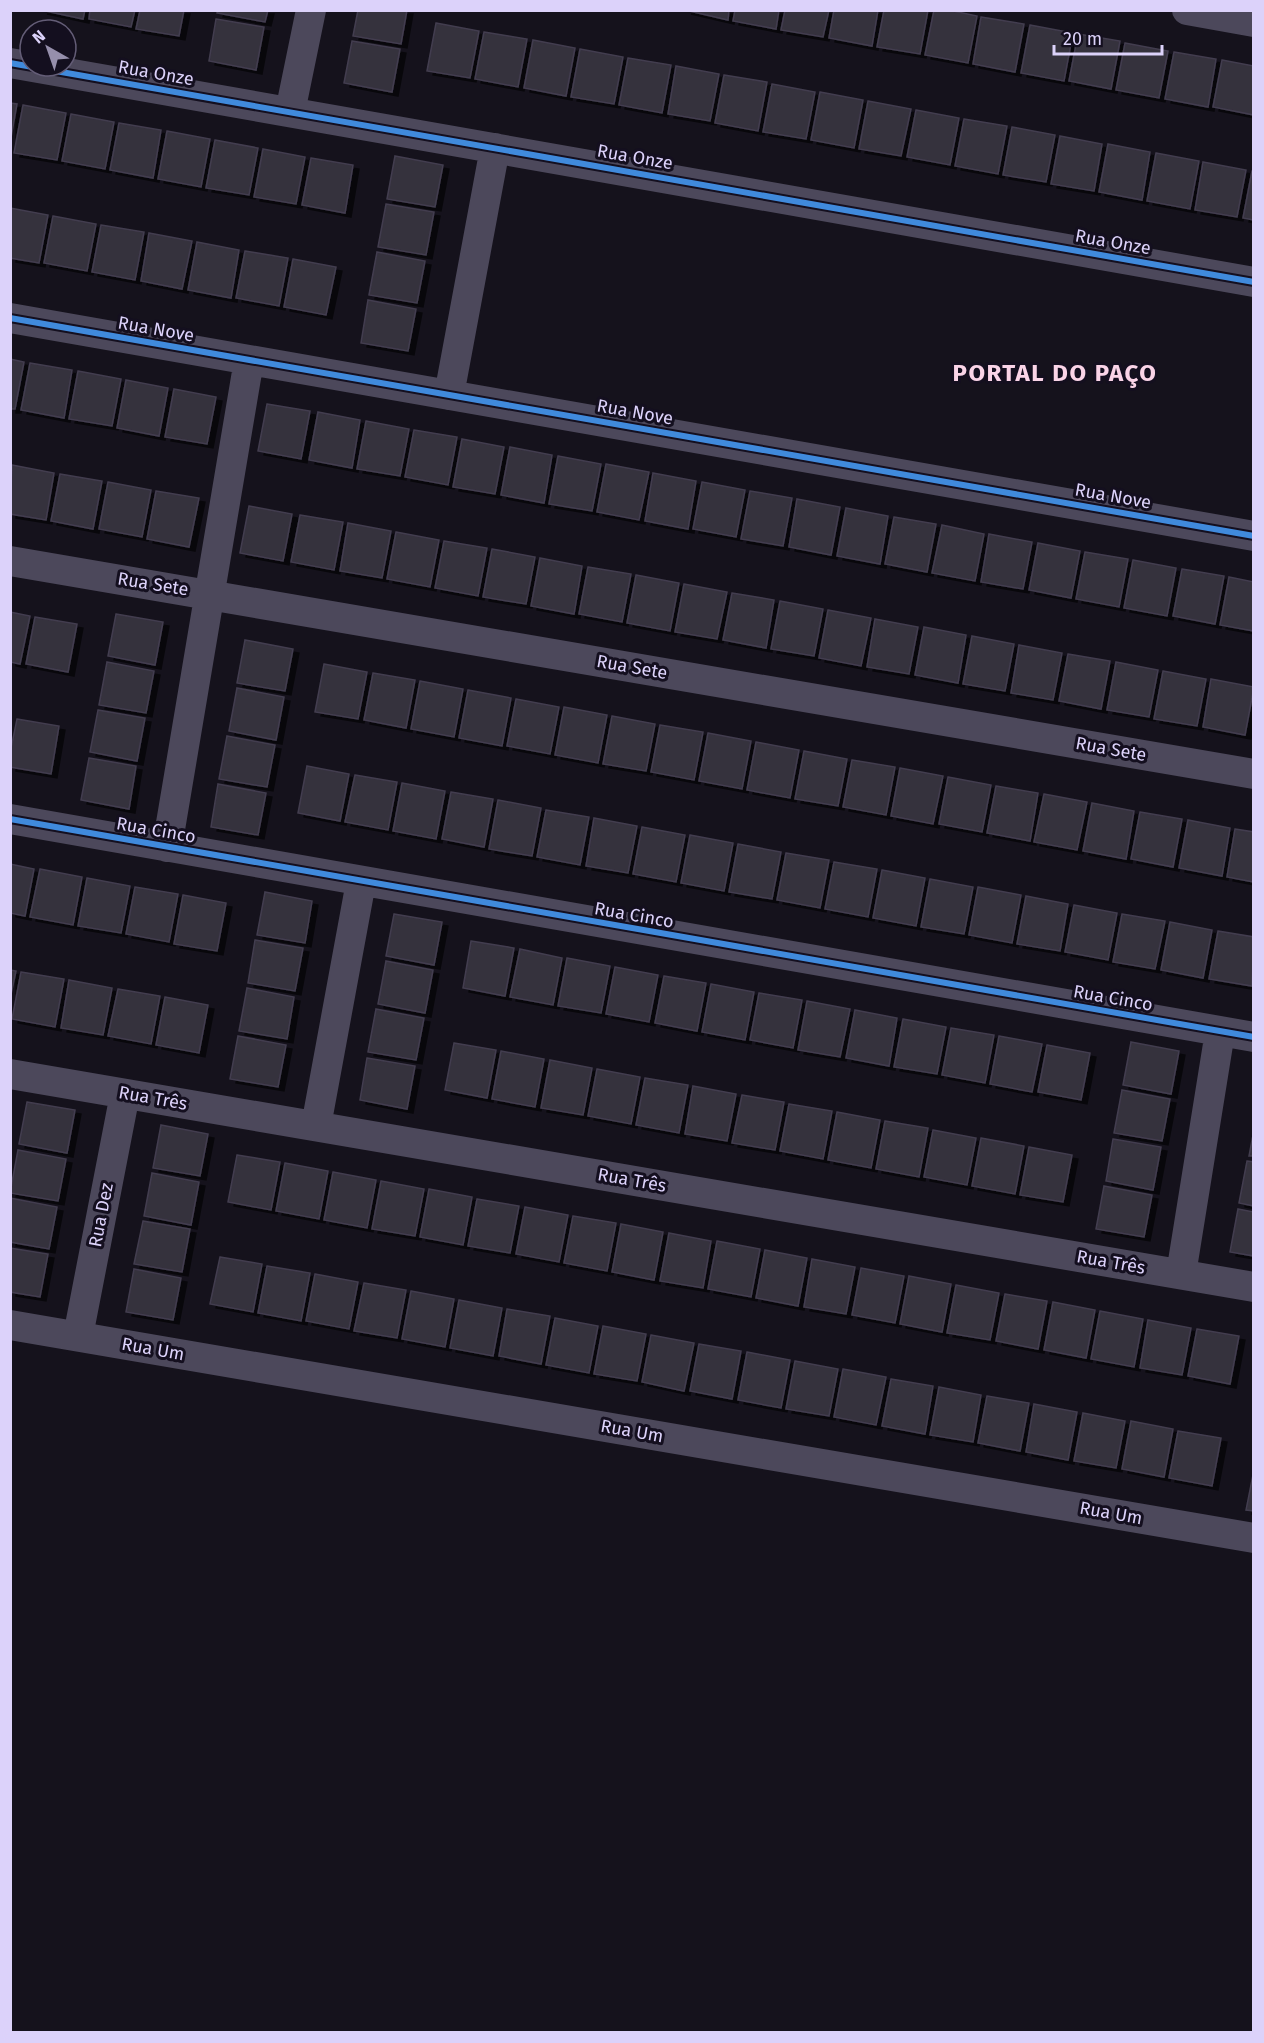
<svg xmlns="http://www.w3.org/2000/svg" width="1264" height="2043" font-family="'Fira Sans',sans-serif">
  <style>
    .building { fill: #35303e; stroke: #433e4f; stroke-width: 1.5; filter: url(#shadow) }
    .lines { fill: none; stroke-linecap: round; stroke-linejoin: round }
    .minor { stroke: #4c485b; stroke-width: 30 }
    .cycleway-casing { stroke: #140f1f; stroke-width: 10 }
    .cycleway { stroke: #408adc; stroke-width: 6 }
    .labels { text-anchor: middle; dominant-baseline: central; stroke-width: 6; stroke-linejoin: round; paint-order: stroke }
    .street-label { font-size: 18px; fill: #dcd2fa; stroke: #140f1f }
    .district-label { font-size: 24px; font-weight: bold; letter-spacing: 1.5px; fill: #fad4e7; stroke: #140f1f }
  </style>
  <defs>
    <filter id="shadow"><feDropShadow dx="6" dy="4" stdDeviation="0" flood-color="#0009"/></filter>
  </defs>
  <rect width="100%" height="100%" fill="#15121c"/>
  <path class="building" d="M41,10H85L83,19Z
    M90,10H135L131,27L89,19Z
    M140,10H184L179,36L136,29Z
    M218,10H268L265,22L217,13Z
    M358,10H407L401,44L353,36Z
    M685,10H729L728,20Z
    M735,10H779L776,29L733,21Z
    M785,10H829L823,37L781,30Z
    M834,10H878L872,46L829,38Z
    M884,10H928L920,54L877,47Z
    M934,10H949L977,16L968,63L925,55Z
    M981,17L1024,24L1015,72L973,64Z
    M216,19L264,27L256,70L209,61Z
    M436,23L479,31L470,78L427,71Z
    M1030,25L1073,33L1064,81L1021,73Z
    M484,32L527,39L518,87L475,79Z
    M1078,34L1120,41L1111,89L1069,81Z
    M533,40L575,48L566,96L524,88Z
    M352,41L400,49L392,92L344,83Z
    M1125,43L1168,51L1159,98L1116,90Z
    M580,49L623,57L614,104L571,97Z
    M1174,52L1216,59L1208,107L1165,99Z
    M628,58L671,65L662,113L619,105Z
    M1222,60L1254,66V115L1213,107Z
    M676,66L719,74L710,121L668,114Z
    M724,75L767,82L758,131L715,123Z
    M772,84L815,92L806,139L763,132Z
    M820,92L863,100L854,148L811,140Z
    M868,101L911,109L901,156L859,149Z
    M10,103L17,104L10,143Z
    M23,105L66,113L57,160L14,153Z
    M916,110L959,118L950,165L907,157Z
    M71,114L114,122L105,169L62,161Z
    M964,119L1007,126L998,174L955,166Z
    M119,123L161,130L153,178L110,170Z
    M1012,127L1055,135L1046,182L1003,175Z
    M167,131L210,139L201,187L158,179Z
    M1060,136L1102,144L1094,191L1051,184Z
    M215,140L258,148L249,195L206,188Z
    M1108,144L1150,152L1142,200L1099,192Z
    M263,149L305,157L296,204L254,197Z
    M1156,153L1199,161L1190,209L1147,201Z
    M395,156L443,165L435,207L387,199Z
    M311,158L353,165L345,213L302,205Z
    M1203,162L1246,170L1237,217L1195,210Z
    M1252,171H1254V220L1243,218Z
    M386,204L434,212L426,255L378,247Z
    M10,208L48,215L39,263L10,258Z
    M53,216L96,224L87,271L44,263Z
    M101,225L144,232L135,280L92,272Z
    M149,233L192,241L182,289L141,281Z
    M197,242L239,250L231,298L188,290Z
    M245,251L288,258L279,306L236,298Z
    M377,252L425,261L417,303L369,295Z
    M293,259L336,267L326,315L284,307Z
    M368,300L416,309L408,351L361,343Z
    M10,359L24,362L15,409H10Z
    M30,363L72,370L64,418L21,410Z
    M78,371L121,379L112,426L69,419Z
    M126,380L168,388L159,436L117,428Z
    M174,389L216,397L207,444L165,437Z
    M267,404L310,411L301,459L258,451Z
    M318,412L360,420L352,468L309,460Z
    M366,421L409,429L400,476L357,469Z
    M414,430L457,437L448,485L405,477Z
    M462,439L504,447L495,494L453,487Z
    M510,447L552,455L544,503L501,495Z
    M558,456L601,464L592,511L549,504Z
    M606,464L649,472L639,520L597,512Z
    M12,465L54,473L46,520L10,514Z
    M653,473L696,481L688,529L645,521Z
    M60,474L102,481L93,529L51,521Z
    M108,482L151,490L142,537L99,529Z
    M702,482L745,490L736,537L693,529Z
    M156,491L199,498L189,547L147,539Z
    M750,491L792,498L783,546L741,539Z
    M797,499L840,507L831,555L789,547Z
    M249,506L292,514L283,561L240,553Z
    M846,508L888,516L880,564L837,556Z
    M300,515L343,522L334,570L291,562Z
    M894,517L936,524L927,572L885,564Z
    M348,523L391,531L382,578L340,571Z
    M942,525L984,534L975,581L932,573Z
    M396,532L439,540L430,587L387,579Z
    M989,534L1032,542L1023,589L981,582Z
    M444,541L487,548L478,596L435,588Z
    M1038,543L1080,551L1071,598L1029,590Z
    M492,549L535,557L526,604L483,597Z
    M1085,552L1128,559L1119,607L1076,599Z
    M540,558L582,566L574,614L531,606Z
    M1133,560L1176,568L1167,616L1124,608Z
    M588,567L631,574L622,622L579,614Z
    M1182,569L1224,576L1215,624L1173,616Z
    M636,575L679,583L670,631L627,623Z
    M1229,577L1254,582V631L1220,625Z
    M684,584L727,592L717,639L675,632Z
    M732,593L774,600L766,648L723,640Z
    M780,601L823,609L814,656L771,649Z
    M828,610L871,618L861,666L819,658Z
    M10,612L30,616L20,664L10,662Z
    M116,614L163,622L155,665L108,656Z
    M35,617L77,624L68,672L26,664Z
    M875,619L918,627L909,674L867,667Z
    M924,627L966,635L958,683L915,675Z
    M972,636L1014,644L1005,691L963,684Z
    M245,640L293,649L285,691L237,683Z
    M1019,645L1062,653L1053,700L1011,693Z
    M1068,654L1110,661L1101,709L1059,701Z
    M107,662L154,671L146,713L99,705Z
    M1116,662L1158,670L1149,717L1107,710Z
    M324,664L367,672L358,719L315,712Z
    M1163,671L1206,679L1197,726L1154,719Z
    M373,673L415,680L406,728L364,720Z
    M1211,679L1254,687L1245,735L1203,727Z
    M420,681L463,689L454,737L411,729Z
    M237,688L284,697L276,740L229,731Z
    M468,690L511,698L502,746L459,738Z
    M516,699L559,707L550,754L507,746Z
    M564,707L607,715L598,763L555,755Z
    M98,710L145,718L137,761L90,752Z
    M612,716L655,724L646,771L603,764Z
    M17,719L59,726L51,774L10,767V753Z
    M660,725L703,732L694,780L651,772Z
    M708,733L751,741L742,789L699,781Z
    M227,736L275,745L267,787L219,779Z
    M756,742L799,750L790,798L747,790Z
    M804,751L847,759L838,806L795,799Z
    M89,758L136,766L129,809L81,800Z
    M852,760L895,767L886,815L843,807Z
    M307,766L349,774L340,821L298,813Z
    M900,768L943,776L933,824L891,816Z
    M355,775L397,782L388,830L345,822Z
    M948,777L991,785L982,832L939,824Z
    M402,783L445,791L436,839L393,831Z
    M218,784L266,793L258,835L211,827Z
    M996,786L1038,793L1030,841L987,833Z
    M451,792L493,799L484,847L442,839Z
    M1044,794L1087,802L1077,850L1034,842Z
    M498,800L541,808L532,856L489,849Z
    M1092,803L1134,811L1126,859L1083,851Z
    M546,810L589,817L580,865L537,857Z
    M1140,812L1182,819L1173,867L1131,859Z
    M594,818L637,826L628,873L586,866Z
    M1188,820L1230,828L1222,876L1179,868Z
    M642,827L685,835L676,882L633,874Z
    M1235,829L1254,832V882L1227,877Z
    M690,835L733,843L724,891L681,883Z
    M738,844L781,852L772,899L729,892Z
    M786,853L829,860L820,908L777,900Z
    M834,862L877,869L868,917L825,909Z
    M10,864L34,869L25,916L10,913Z
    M40,869L82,877L73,925L30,917Z
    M882,870L925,878L916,926L873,918Z
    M87,878L130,886L121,933L78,926Z
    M930,879L973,887L964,934L921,927Z
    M135,887L178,894L169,942L126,934Z
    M978,887L1021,895L1012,943L969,935Z
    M265,892L312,901L305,943L257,935Z
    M183,895L226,903L217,951L174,944Z
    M1026,896L1068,904L1060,951L1017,944Z
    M1074,905L1117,913L1108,960L1065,952Z
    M394,914L442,922L434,965L386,956Z
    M1122,914L1165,921L1155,969L1113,962Z
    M1170,922L1212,930L1203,978L1161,970Z
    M1218,931L1254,937L1252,986L1209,979Z
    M255,940L303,948L295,991L248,983Z
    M471,941L514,948L505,996L463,988Z
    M520,949L562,958L553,1005L510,997Z
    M567,958L610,966L601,1013L558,1006Z
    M386,961L433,970L425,1013L378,1004Z
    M615,967L658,975L649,1022L606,1014Z
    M10,970L16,971L10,999Z
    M21,972L64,979L55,1027L12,1019Z
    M664,976L706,983L697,1031L655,1023Z
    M69,980L112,988L103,1035L61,1028Z
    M711,984L754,992L745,1040L702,1032Z
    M247,988L294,997L287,1039L239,1031Z
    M118,989L160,996L151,1044L108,1036Z
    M759,993L802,1000L793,1048L750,1040Z
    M165,997L208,1005L199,1053L156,1045Z
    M807,1001L850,1009L840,1057L798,1050Z
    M376,1009L424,1018L416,1060L368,1052Z
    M855,1010L897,1018L889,1066L846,1058Z
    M903,1019L946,1027L937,1074L894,1067Z
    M951,1028L994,1035L985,1083L942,1075Z
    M238,1036L286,1045L278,1087L230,1079Z
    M999,1036L1042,1044L1032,1092L990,1084Z
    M1131,1042L1179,1051L1171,1094L1123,1085Z
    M454,1043L496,1050L487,1098L445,1090Z
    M1047,1045L1090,1053L1081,1100L1038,1092Z
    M501,1051L544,1059L535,1107L492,1099Z
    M367,1058L415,1066L407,1109L360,1100Z
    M550,1060L592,1068L583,1115L541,1108Z
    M597,1069L640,1077L631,1124L588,1116Z
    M645,1078L688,1085L679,1133L636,1125Z
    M693,1086L736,1094L727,1141L685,1134Z
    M1122,1090L1170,1099L1162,1141L1114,1133Z
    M742,1095L784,1102L775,1150L732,1143Z
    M27,1102L75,1110L67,1153L19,1144Z
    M789,1104L832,1111L823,1159L780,1151Z
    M837,1112L880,1120L871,1168L828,1160Z
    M885,1121L928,1128L919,1177L876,1169Z
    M161,1125L208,1134L200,1176L153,1168Z
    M933,1130L976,1138L967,1185L924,1177Z
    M1254,1130V1156H1249Z
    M981,1138L1024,1146L1015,1194L972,1186Z
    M1113,1139L1161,1147L1153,1190L1106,1181Z
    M1029,1147L1072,1155L1063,1202L1020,1195Z
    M18,1150L66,1159L58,1201L10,1193Z
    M237,1155L280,1162L271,1210L228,1202Z
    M1247,1161L1254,1162V1206L1239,1203Z
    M285,1163L328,1171L319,1219L276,1211Z
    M333,1172L376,1180L367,1228L324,1220Z
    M152,1173L199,1182L191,1225L144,1216Z
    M381,1181L424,1189L415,1236L372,1229Z
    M1104,1186L1152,1195L1144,1237L1096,1229Z
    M429,1189L472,1197L463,1245L420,1237Z
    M10,1198L57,1207L49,1249L10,1242Z
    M477,1199L519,1206L510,1253L468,1246Z
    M525,1207L568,1215L559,1262L516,1254Z
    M1238,1209L1254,1212V1256L1230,1252Z
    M573,1216L616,1223L607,1271L564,1263Z
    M143,1221L190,1229L182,1272L134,1264Z
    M621,1224L663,1232L654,1280L612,1272Z
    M669,1233L711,1241L703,1288L660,1281Z
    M717,1241L760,1249L751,1297L708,1289Z
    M10,1248L48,1254L40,1297L10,1292Z
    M765,1250L807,1258L798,1306L756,1298Z
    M220,1257L262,1264L253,1312L210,1304Z
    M812,1259L855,1267L846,1314L804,1307Z
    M267,1266L310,1273L301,1321L258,1313Z
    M861,1268L904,1276L895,1323L852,1315Z
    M134,1269L181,1278L173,1320L126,1312Z
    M315,1274L358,1282L349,1329L306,1321Z
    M909,1276L951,1284L942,1332L900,1324Z
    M364,1283L406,1290L397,1338L354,1331Z
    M956,1285L999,1293L990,1340L947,1333Z
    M411,1291L454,1299L445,1347L402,1339Z
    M1005,1294L1047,1301L1038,1349L996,1341Z
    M459,1300L502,1308L493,1356L450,1348Z
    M1053,1302L1095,1310L1086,1358L1044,1350Z
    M507,1309L550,1316L541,1364L499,1356Z
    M1100,1311L1143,1319L1134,1367L1091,1359Z
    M555,1318L598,1326L589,1373L546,1365Z
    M1148,1320L1191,1328L1182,1375L1140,1368Z
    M603,1326L646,1334L637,1381L594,1374Z
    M1197,1329L1239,1336L1230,1384L1188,1376Z
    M651,1335L694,1343L684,1391L642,1382Z
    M699,1344L741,1351L732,1399L690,1391Z
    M747,1352L790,1360L781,1408L738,1400Z
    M795,1361L838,1369L829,1416L786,1409Z
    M843,1369L886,1377L876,1425L834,1417Z
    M891,1379L933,1386L925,1434L882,1426Z
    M939,1387L981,1395L973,1442L930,1435Z
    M987,1396L1029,1403L1020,1451L978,1443Z
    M1034,1404L1077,1412L1068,1460L1026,1452Z
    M1083,1413L1125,1421L1116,1468L1074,1461Z
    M1131,1421L1173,1429L1164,1477L1122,1469Z
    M1178,1431L1221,1438L1212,1486L1169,1478Z
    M1254,1470V1511L1246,1510Z"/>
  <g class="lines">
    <path class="minor" d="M1187,10L1254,22
      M10,63L1254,282
      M290,112L311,10
      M10,318L1254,536
      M449,395L495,148
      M10,561L1254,774
      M10,819L1254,1037
      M167,847L249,360
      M10,1074L1254,1287
      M316,1126L361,882
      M1181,1274L1220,1032
      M10,1325L1254,1538
      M78,1336L125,1094"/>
    <g class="cycleway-casing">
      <path id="cycleway" d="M10,63L1254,282
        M10,318L1254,536
        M10,819L1254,1037"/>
    </g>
    <use href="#cycleway" class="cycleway"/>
  </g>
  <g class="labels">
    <g class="street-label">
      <text transform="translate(156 73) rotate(10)">Rua Onze</text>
      <text transform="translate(635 157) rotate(10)">Rua Onze</text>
      <text transform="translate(1113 242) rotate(10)">Rua Onze</text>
      <text transform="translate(156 329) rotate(10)">Rua Nove</text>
      <text transform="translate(635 412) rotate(10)">Rua Nove</text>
      <text transform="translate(1113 496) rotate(10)">Rua Nove</text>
      <text transform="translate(153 584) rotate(9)">Rua Sete</text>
      <text transform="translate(632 667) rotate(10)">Rua Sete</text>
      <text transform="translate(1111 749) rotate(10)">Rua Sete</text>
      <text transform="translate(156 830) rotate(10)">Rua Cinco</text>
      <text transform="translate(634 915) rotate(10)">Rua Cinco</text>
      <text transform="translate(1113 998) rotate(10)">Rua Cinco</text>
      <text transform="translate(153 1098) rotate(10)">Rua Três</text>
      <text transform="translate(632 1180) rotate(10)">Rua Três</text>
      <text transform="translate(101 1215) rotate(-79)">Rua Dez</text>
      <text transform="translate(1111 1262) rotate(10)">Rua Três</text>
      <text transform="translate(153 1349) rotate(10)">Rua Um</text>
      <text transform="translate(632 1431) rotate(10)">Rua Um</text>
      <text transform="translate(1111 1513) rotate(10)">Rua Um</text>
    </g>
    <g class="district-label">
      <text x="1055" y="373">PORTAL DO PAÇO</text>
    </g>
  </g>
  <rect width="1264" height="2043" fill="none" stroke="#dcd2fa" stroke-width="24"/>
  <g transform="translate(48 48) rotate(320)"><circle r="28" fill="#140f1f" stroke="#645d77" stroke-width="1.5"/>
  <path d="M0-4.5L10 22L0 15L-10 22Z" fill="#968fac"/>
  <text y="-9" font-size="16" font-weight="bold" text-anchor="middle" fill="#dcd2fa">N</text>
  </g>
  <path d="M1054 45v9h108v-9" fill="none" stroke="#dcd2fa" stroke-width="3"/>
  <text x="1063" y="45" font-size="18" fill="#dcd2fa" stroke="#140f1f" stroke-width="4.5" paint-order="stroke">20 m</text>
</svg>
